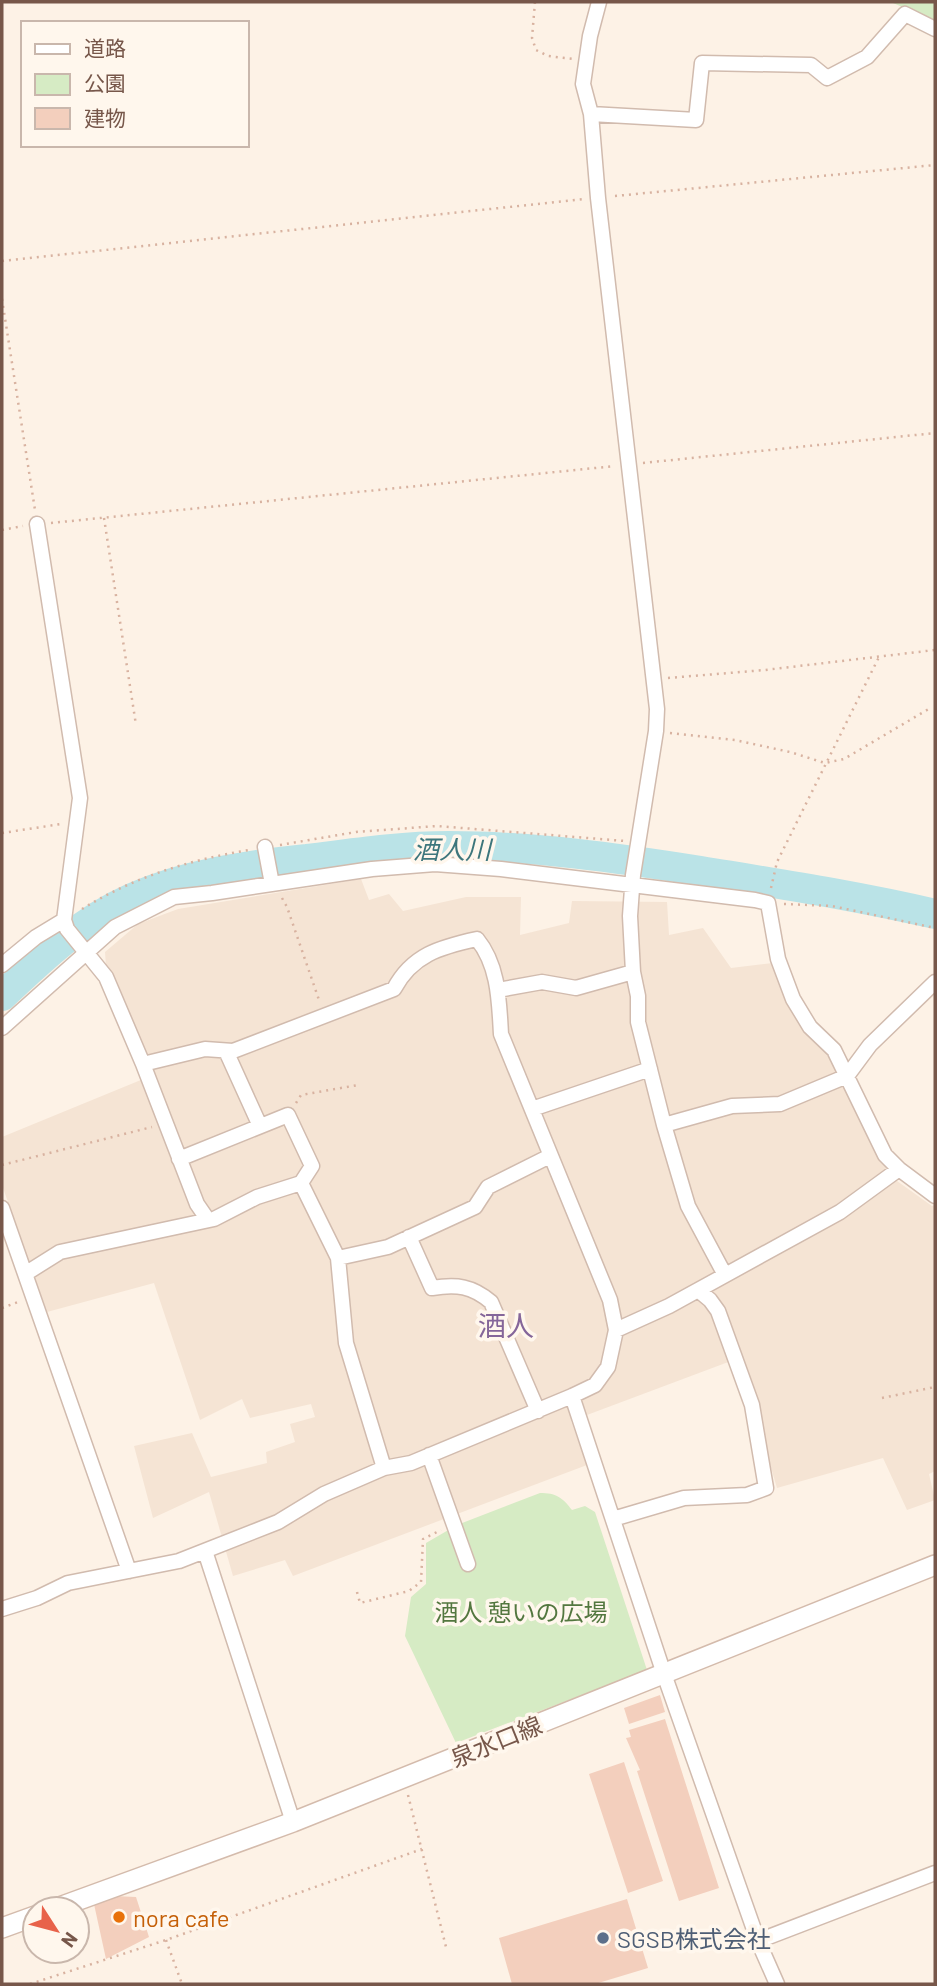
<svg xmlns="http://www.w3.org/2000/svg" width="937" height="1986" font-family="Barlow,'Noto Sans JP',sans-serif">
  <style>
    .residential { fill: #f5e4d4 }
    .green { fill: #d6ebc4 }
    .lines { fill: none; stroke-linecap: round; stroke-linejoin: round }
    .river { stroke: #bae3e7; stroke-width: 30 }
    .building { fill: #f3cfbd }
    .minor-casing { stroke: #d1bbae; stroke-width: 17 }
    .secondary-casing { stroke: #d4bbac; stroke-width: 22 }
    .path { stroke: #d8b2a0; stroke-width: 2.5; stroke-dasharray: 2 5; stroke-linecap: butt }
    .minor { stroke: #fff; stroke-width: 14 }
    .secondary { stroke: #fff; stroke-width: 19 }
    .food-dot { fill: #e8710a; stroke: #fff7ed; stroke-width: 2.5 }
    .service-dot { fill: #5c6f8a; stroke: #fff7ed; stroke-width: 2.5 }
    .labels { text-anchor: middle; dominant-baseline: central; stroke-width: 7; stroke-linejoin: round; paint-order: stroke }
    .park-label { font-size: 24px; fill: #53773f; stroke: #fff7ed }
    .street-label { font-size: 24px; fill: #77574a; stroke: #fff7ed }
    .food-label { font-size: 24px; fill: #c56008; stroke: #fff7ed; text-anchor: start }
    .service-label { font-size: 24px; fill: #4e5e75; stroke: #fff7ed; text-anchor: start }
    .water-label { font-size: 26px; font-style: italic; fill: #3d767c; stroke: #fff7ed }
    .quarter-label { font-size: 28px; fill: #85669a; stroke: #fff7ed }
  </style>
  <rect width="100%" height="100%" fill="#fdf2e6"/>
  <path class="residential" d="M361,879L369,900L389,894L403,911L466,897H521L520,935L569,923L572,901L667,902L669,935L703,928L731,968L773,963L802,1026L832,1058L876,1151L897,1181L932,1206L935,1205V1471L929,1474L935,1500L907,1510L883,1458L777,1488L739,1358L571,1421L587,1465L293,1576L285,1560L233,1576L209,1492L153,1518L134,1446L192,1433L211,1477L267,1463L266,1452L295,1442L290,1424L315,1417L311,1404L250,1418L242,1399L200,1420L154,1283L47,1312L2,1185V1137L153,1075L106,966L105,952L138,924L178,909Z"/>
  <path class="green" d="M891,2H935V21L893,3Z
    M540,1493C556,1493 562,1497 572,1510L585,1506L595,1512L647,1670L456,1743L405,1636L411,1597L426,1584V1543L457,1525Z"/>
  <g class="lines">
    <path class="river" d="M2,996C41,959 82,920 132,898C186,874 248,865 307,859C354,853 401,846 449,846C534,846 618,858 701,871C780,884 858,896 935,914"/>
  </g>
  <path class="building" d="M660,1695L665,1712L629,1724L624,1708Z
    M665,1719L719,1888L679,1901L637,1771L640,1770L626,1738L631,1737L629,1730Z
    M624,1762L663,1881L628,1893L589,1774Z
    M92,1895L136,1897L149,1937L106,1959Z
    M627,1899L648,1968L595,1984H512L499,1938Z"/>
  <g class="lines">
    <g class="minor-casing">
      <path id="minor" d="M599,2L590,36L583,84L591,114L598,198L657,709L656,731L633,875L630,916L633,972L638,996V1022L664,1125L688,1206L725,1275
        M591,114L696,120L702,63L811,65L827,78L867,57L905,14L935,29
        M265,847L272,884
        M2,965L36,937L64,920
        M498,990L542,982L576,988L633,972
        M2,1028L115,927L174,897L212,893L372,869L435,864L501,869L755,900L768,903L778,959L793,999L810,1027L834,1050L885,1155L899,1169L935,1196
        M226,1051L260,1126
        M143,1064L197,1204L208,1220
        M532,1109L650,1069
        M664,1125L732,1106L780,1104L847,1076L870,1045L935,982
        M179,1159L288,1115L312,1166L301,1183
        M2,1208L129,1571
        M409,1237L432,1288C457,1284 472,1286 491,1302L538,1411
        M338,1258L346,1343L384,1468
        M25,1274L60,1252L214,1219L257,1197L301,1183L338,1258L388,1247L475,1207L488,1187L550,1156
        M616,1330L669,1306L840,1212L899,1169
        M572,1396L664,1674L758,1941L777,1984
        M429,1455L468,1564
        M613,1519L684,1498L747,1495L766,1488L752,1405L718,1311L710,1300L698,1290
        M205,1551L293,1822
        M2,1609L37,1598L68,1583L179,1561L278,1522L324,1494L384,1468L411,1463L572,1396L595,1385L608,1367L616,1330L610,1300L501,1034C499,1002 499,966 477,939C440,947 412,955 394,989L233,1051L205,1049L143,1064L106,977L67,929L64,920L80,798L37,524
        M758,1941L935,1873"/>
    </g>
    <g class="secondary-casing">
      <path id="secondary" d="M54,1909L293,1822L935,1565
        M2,1928L35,1916"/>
    </g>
    <path class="path" d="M535,2L532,38L536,50L548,56L573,59
      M615,196L935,165
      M2,261L584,199
      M2,299L35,510
      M643,463L935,433
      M104,518L136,725
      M51,523L615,466
      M2,530L23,526
      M668,678L765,670L935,650
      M670,733L735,740L790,752L825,763L844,759L932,707
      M2,833L61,824
      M280,845L356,832L437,826L625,841
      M771,888L777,862L879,657
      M282,898L287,907L319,1000
      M784,904L832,906L935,928
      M82,909C134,877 189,860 249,850
      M296,1103L301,1095L358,1085
      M2,1165L152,1127
      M2,1308L18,1302
      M882,1398L935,1387
      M357,1592L360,1603L409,1591L421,1582L423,1539L441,1530
      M408,1795L446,1947
      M166,1940L182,1984
      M30,1984L166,1940L422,1849"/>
    <use href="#minor" class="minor"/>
    <use href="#secondary" class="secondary"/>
  </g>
  <circle class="food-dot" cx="119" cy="1917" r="7"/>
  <circle class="service-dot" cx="603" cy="1938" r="7"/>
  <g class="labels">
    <g class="park-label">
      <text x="521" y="1611">酒人 憩いの広場</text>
    </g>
    <g class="street-label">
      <text transform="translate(496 1741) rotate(-22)">泉水口線</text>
    </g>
    <g class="food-label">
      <text x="133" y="1917">nora cafe</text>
    </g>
    <g class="service-label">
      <text x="617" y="1938">SGSB株式会社</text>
    </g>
    <g class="water-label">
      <text x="452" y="848">酒人川</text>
    </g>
    <g class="quarter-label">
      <text x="506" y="1325">酒人</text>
    </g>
  </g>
  <rect width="937" height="1986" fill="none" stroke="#77574a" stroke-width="7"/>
  <rect x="21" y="21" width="228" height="126" fill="#fff7ed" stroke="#c9b7ac" stroke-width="2"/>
  <rect x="35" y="44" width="35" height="10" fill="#ffffff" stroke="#c9b7ac" stroke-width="2"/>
  <text x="84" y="56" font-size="21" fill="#77574a">道路</text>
  <rect x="35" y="74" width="35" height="21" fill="#d6ebc4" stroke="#c9b7ac" stroke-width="2"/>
  <text x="84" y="91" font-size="21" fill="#77574a">公園</text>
  <rect x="35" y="108" width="35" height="21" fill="#f3cfbd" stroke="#c9b7ac" stroke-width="2"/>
  <text x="84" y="126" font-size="21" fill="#77574a">建物</text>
  <g transform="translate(56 1930) rotate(126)"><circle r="33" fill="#fff7ed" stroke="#c9b7ac" stroke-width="2"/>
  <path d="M0-5L12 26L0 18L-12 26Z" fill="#e8624a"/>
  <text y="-10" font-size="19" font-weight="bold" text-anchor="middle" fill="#77574a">N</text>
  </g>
</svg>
